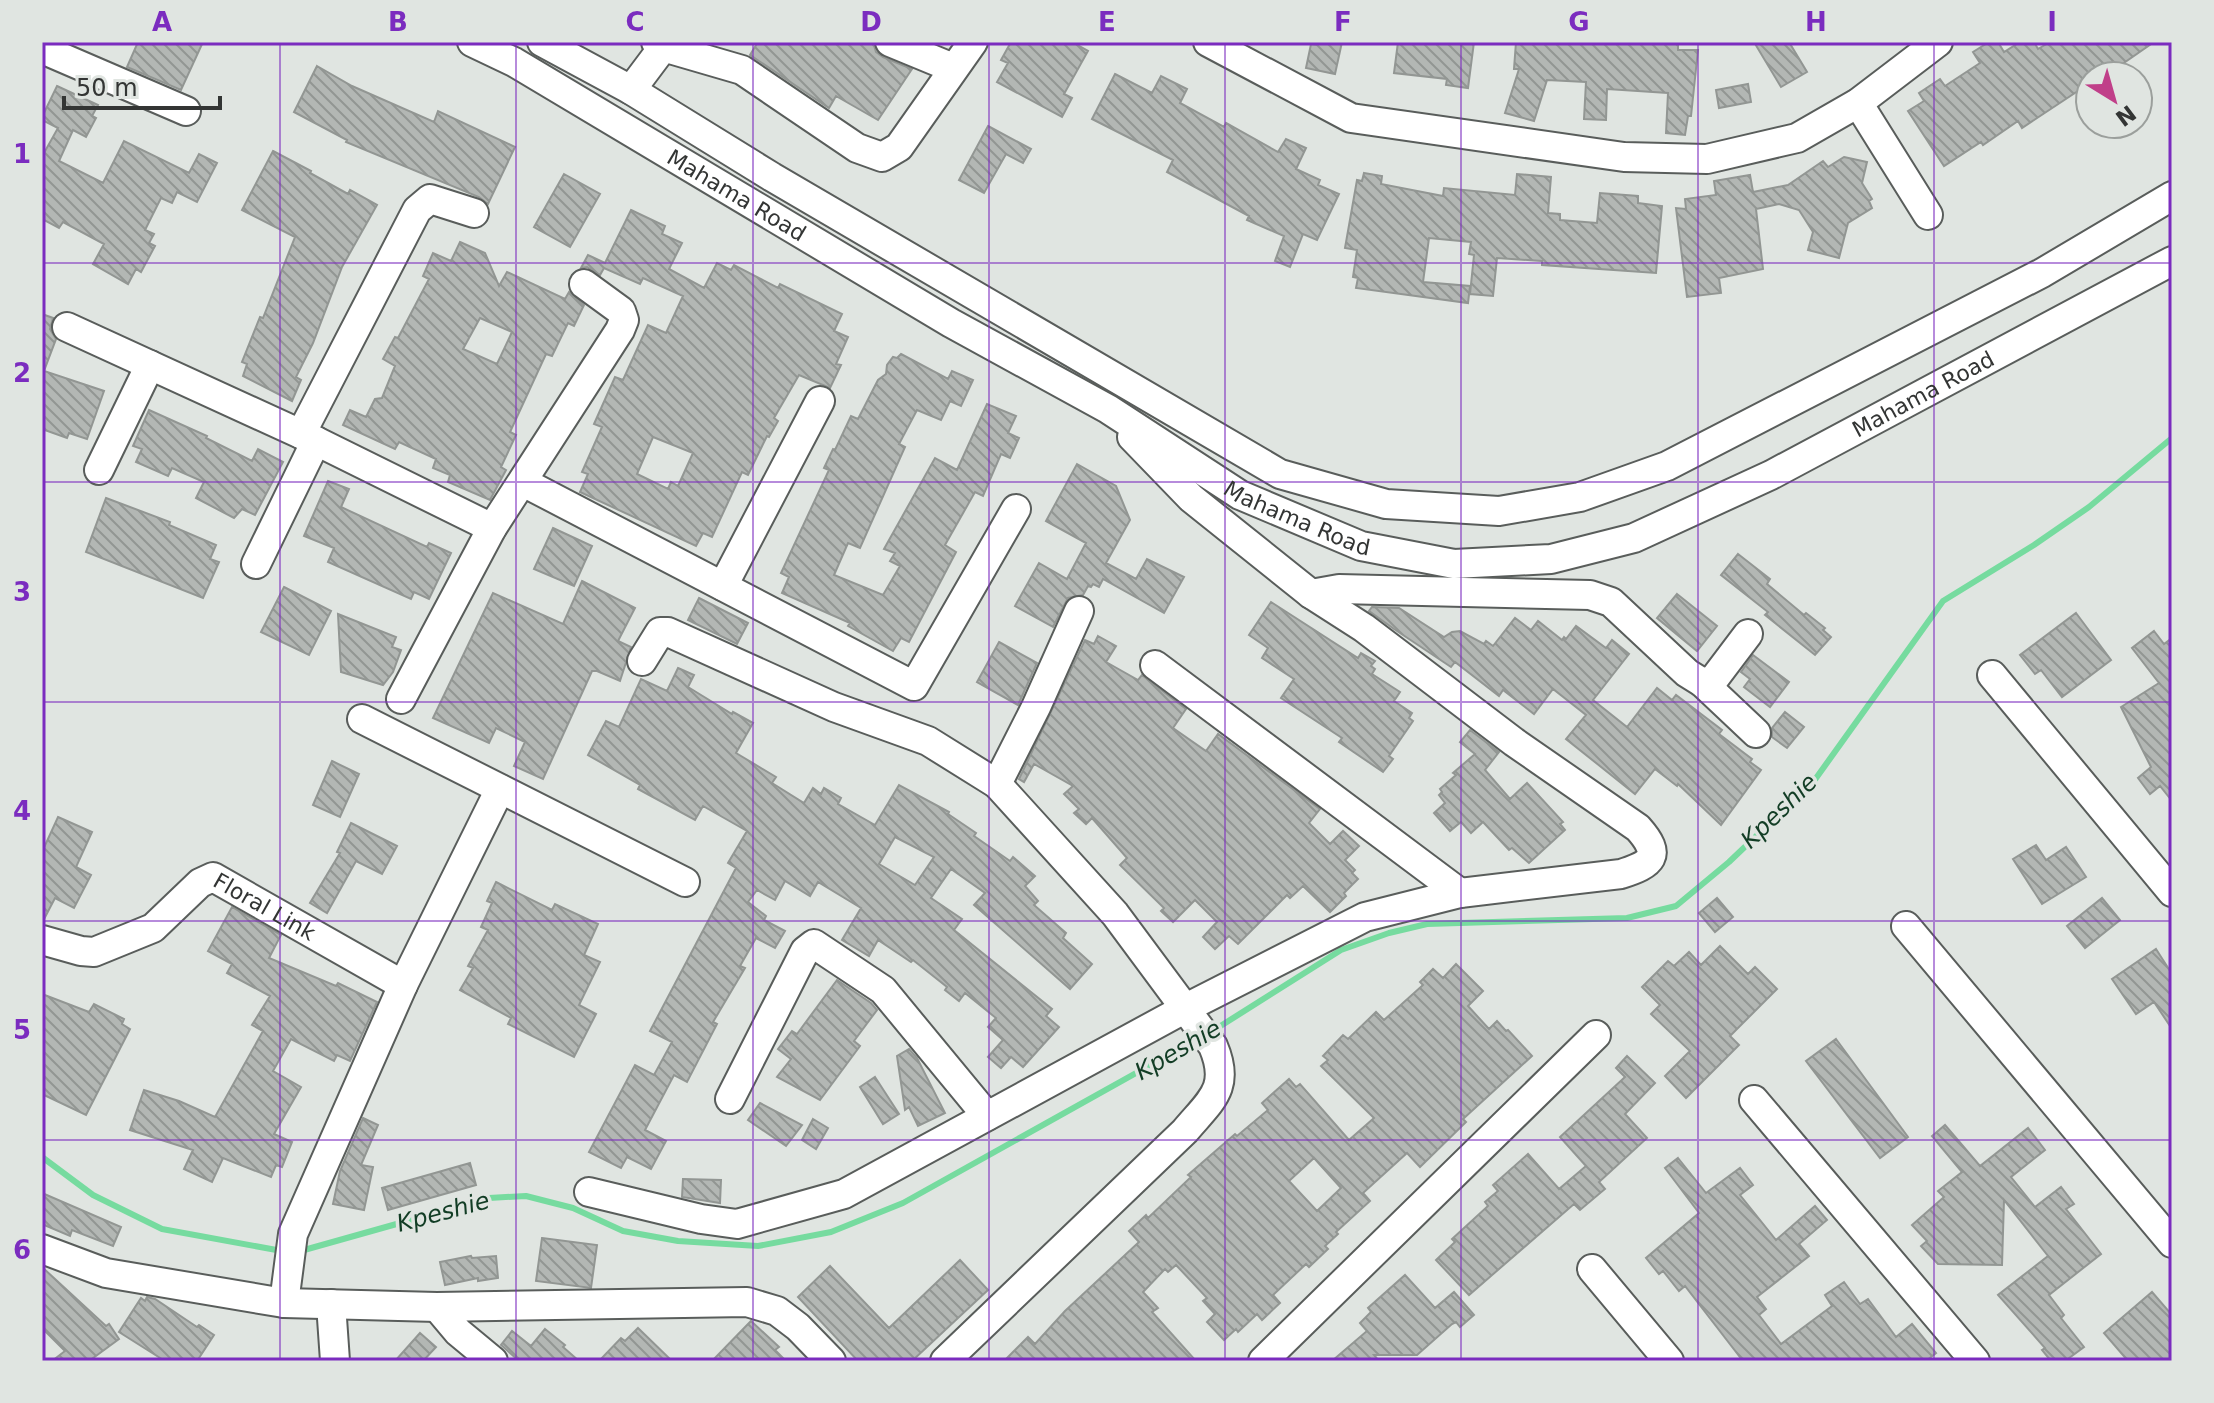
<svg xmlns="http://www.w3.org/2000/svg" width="2214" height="1403" font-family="'DejaVu Sans',sans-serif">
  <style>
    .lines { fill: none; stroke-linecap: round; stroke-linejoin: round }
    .stream { stroke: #76db9f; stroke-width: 6 }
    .building { fill: url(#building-back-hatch); stroke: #929693; stroke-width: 2; fill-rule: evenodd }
    .minor-casing { stroke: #595d5b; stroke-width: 32 }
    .minor { stroke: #fff; stroke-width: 28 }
    .grid { fill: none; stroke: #7b2cbf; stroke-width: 2; stroke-opacity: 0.55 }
    .labels { text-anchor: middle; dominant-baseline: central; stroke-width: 7; stroke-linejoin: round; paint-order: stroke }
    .street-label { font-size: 22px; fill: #333534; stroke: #e0e5e1 }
    .water-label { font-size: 24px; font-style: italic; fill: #123d25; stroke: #e0e5e1 }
    .neatline { fill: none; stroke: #7b2cbf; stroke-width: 3 }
    .grid-label { font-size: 26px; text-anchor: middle; font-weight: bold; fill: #7b2cbf }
  </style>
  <defs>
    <pattern id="building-back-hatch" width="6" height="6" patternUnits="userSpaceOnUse" patternTransform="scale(2)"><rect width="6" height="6" fill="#b3b7b4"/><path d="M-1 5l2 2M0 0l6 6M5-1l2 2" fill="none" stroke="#929693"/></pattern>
  </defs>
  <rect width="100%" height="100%" fill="#e0e5e1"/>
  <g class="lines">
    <path class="stream" d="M1211,1032L1341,950L1389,933L1427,924L1627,918L1676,906L1729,862L1814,781L1943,601L2034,545L2089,507L2172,438
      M42,1157L93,1195L162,1229L282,1251
      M297,1252L489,1198L526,1196L573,1208L623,1231L678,1241L758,1246L831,1232L903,1203L1197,1039"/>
  </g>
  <path class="building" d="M138,42H203L181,90L127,67Z
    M758,42H873L876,52L883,57L912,69L878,120L836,96L829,108L750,55Z
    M1011,42H1072L1088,51L1064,94L1072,98L1062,117L997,82L1008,63L1001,60Z
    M1319,42H1342L1335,74L1306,68L1311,44L1318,45Z
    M1398,42H1474L1468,88L1446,85L1447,79L1394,73Z
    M1516,42H1678V50H1698L1691,116H1688L1685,135L1666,133L1668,93L1607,89L1606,120L1584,119L1586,82L1547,80L1534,121L1505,113L1519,69H1514Z
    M1754,42H1789L1807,72L1781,87Z
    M1989,42H1998L2004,52L2020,42H2034L2038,49L2050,42H2154L2105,76H2090V83L2022,128L2018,121L1983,145L1981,142L1944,166L1908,111L1924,101L1919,93L1940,79L1945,86L1980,63L1973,52Z
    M317,66L352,86L434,122L438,111L515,147L488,204L479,197L346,142L347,140L294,112Z
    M1115,74L1152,93L1161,76L1187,89L1180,103L1224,127L1226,123L1278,152L1286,139L1306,148L1296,169L1320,180L1318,185L1339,194L1317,240L1303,234L1290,267L1275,261L1284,236L1247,220L1249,216L1167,172L1173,160L1092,119Z
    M1748,84L1751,102L1719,108L1716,90Z
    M57,86L98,105L92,116L96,118L86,137L73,130L59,161L103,183L124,141L189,173L199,154L217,163L197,202L177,192L172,203L161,198L145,230L154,234L149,243L155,246L141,272L136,269L128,284L93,264L104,244L63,222L59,228L42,219V152L44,153L58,128L42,120V117Z
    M988,126L1031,149L1023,163L1006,154L984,193L959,180Z
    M273,151L311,171L310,173L348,194L350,190L377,205L342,267L313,343L296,377L301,380L292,401L243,376L247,364L242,362L260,317L263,318L295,237L242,210Z
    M1844,157L1867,162L1862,183L1872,199L1869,201L1872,208L1848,223L1839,258L1808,250L1813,232L1799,210L1779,204L1756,209L1763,269L1719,278L1721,293L1687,297L1676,208L1686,209L1685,199L1716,195L1714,181L1750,175L1753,192L1788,185L1823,161L1828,167Z
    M1364,173L1382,176L1381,184L1443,196L1444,188L1515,195L1517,174L1551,177L1548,213L1560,214V220L1597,223L1600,193L1638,196V203L1662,206L1656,273L1542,265V261L1497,258L1493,296L1470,294L1474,255L1469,254L1471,242L1429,238L1423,282L1470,286L1468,303L1356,288L1358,278L1353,277L1357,250L1345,248L1357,180L1362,181Z
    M564,174L600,194L570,247L534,227Z
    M631,210L665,226L662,234L682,243L669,269L704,288L717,263L731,270L734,265L778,288L780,284L842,314L834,331L848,337L836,364L841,365L830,388L799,375L774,418L778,421L769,437L767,436L748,475L742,472L712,537L703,533L696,546L580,492L588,474L582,472L602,427L594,424L615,377L623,380L648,325L666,333L683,296L643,278L640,284L604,268L600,275L587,267L581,268L588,255L605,263ZM653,437L693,453L678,486L671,482L668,489L637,474Z
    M460,242L485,253L499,286L507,272L565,299L569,292L584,305L574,326L568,323L552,356L546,354L510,432L516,435L501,467L506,470L490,500L448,482L450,475L433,468L436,459L399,442L395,449L343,425L350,410L366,417L375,399L382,398L395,366L383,359L395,337L398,338L429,279L423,276L433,253L451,261ZM480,318L512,332L497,364L463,349Z
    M42,314L53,318L50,329L56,339L44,371L104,391L87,439L69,433L67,438L42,429Z
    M901,354L948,379L952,371L973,380L961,406L950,401L941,420L917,410L899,444L905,447L860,548L848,543L834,575L883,595L900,566L890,561L895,553L884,549L935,458L957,470L987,404L1016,416L1008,433L1019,438L1010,458L1001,454L983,496L975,492L945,545L956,552L909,642L901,638L893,651L848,626L850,623L782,593L789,577L781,573L829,470L824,468L833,449L835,450L851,416L858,419L878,380L886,374L887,365L893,357L897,358Z
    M149,410L207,436L206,438L252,461L258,449L283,462L255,515L242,509L234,518L196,498L204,482L172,468L168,476L136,462L142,449L133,446Z
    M1077,464L1116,486L1130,520L1106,563L1136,579L1147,559L1184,577L1164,613L1103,579L1099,587L1093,584L1091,587L1088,586L1083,595L1068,598L1053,627L1015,606L1039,563L1067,579L1086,543L1046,521Z
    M328,481L349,489L341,507L427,547L429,543L451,553L429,599L414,592L411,599L328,562L334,548L304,536Z
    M106,498L170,522L169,525L216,545L210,559L219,562L203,598L86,552Z
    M553,528L592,546L574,586L534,569Z
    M1738,554L1770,579L1767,584L1804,615L1806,613L1825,628L1823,630L1831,637L1815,655L1765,615L1768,612L1721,575Z
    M582,581L635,608L618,641L631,647L620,681L597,671H592L543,779L514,766L525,742L496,728L489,743L433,718L493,593L563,624Z
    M284,587L331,611L309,655L261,632Z
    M1677,594L1717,626L1697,651L1657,618Z
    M699,598L748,623L737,644L688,620Z
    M1271,602L1358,658L1361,653L1375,661L1371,666L1375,669L1372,674L1400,692L1394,701L1412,713L1409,718L1413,721L1389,756L1393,759L1383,772L1339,742L1342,738L1281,698L1294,679L1262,658L1268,648L1249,635Z
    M1372,607L1399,608L1444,637L1452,632L1460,631L1484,644L1486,641L1493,646L1515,618L1531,630L1538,621L1562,640L1564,637L1566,639L1576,626L1606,648L1612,640L1629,654L1593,700L1627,727L1657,688L1672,700L1676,695L1722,730L1719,734L1752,759L1750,762L1761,770L1721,825L1678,784L1677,786L1655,769L1635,794L1566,739L1586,715L1553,689L1534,714L1503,690L1499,696L1455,662L1451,667L1394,629L1369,611Z
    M2076,613L2111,660L2062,697L2041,670L2035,674L2020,655Z
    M338,614L396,637L392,647L401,650L393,672L383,685L341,672Z
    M2154,631L2164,644L2172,638V801L2160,786L2150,794L2138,778L2151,767L2121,707L2159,683L2132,648Z
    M1098,636L1116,646L1106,662L1138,680L1142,675L1186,709L1173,728L1206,751L1218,734L1320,809L1309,823L1330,844L1343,831L1359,846L1345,860L1355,870L1352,873L1358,879L1344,893L1346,896L1330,912L1303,886L1290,898L1287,895L1238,944L1229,936L1215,949L1203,937L1217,922L1195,900L1173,922L1161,911L1164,908L1120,865L1127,858L1092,818L1086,824L1074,813L1079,809L1064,794L1073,786L1034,764L1024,782L1019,779L1085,640L1094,644Z
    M999,642L1037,663L1018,705L977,682Z
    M1753,655L1789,682L1770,707L1744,687L1750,679L1741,672Z
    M678,668L694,675L688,687L732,714L733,712L753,723L736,753L776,777L772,783L804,803L813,788L821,794L824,788L841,798L838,804L875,825L899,785L949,812L948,814L976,833L974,836L1010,861L1013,857L1035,876L1025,886L1038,901L1034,905L1066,933L1063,938L1092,964L1070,989L974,905L985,893L951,869L931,898L962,919L954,930L1052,1009L1046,1016L1059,1027L1023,1067L1011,1057L1001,1068L988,1057L1003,1040L988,1027L996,1018L965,993L959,1001L945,990L947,987L913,960L911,962L878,940L869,956L842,940L861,908L818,882L810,896L785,881L775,900L757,890L748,902L766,916L764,920L785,931L775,948L756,938L740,966L745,968L713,1022L717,1024L687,1082L674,1075L645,1130L666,1141L651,1169L627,1157L621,1168L589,1152L635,1065L654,1075L672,1042L650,1031L736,868L728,863L747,831L703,806L695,820L638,789L640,785L588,755L606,721L619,727L641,679L667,691ZM895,837L934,857L915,885L879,864Z
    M1785,712L1804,727L1787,748L1772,737V728Z
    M1470,730L1499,752L1485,770L1510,799L1527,783L1563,822L1560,824L1565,830L1529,863L1512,848L1509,850L1483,822L1471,833L1461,822L1450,831L1434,813L1445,803L1439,795L1442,792L1440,789L1456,775L1453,773L1475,754L1460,742Z
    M332,761L359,774L340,817L313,805Z
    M58,817L92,832L76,867L91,875L74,908L55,898L42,923V852Z
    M351,823L397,846L382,874L356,861L327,913L310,903L340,853L337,852Z
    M2036,845L2046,860L2066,847L2086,877L2042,904L2013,859Z
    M496,882L552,910L555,904L598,924L584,955L600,962L579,1005L596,1014L574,1057L508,1024L511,1018L460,990L473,968L468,966L488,930L481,927L492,903L487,901Z
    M1717,898L1733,917L1715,932L1699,913Z
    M2102,898L2120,920L2085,948L2067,926Z
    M232,907L281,935L269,958L336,986L338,983L377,1002L350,1061L337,1055L334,1061L291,1039L273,1071L301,1087L274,1134L292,1142L282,1167L276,1165L271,1177L223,1158L212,1182L184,1169L193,1150L130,1130L144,1090L179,1101L215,1117L263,1031L252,1025L270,996L227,973L232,964L208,951Z
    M1720,946L1748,974L1755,967L1777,989L1730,1036L1739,1045L1686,1098L1665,1076L1690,1051L1651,1014L1660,1005L1642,987L1668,961L1674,966L1689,952L1701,965Z
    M2156,949L2172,974V1029L2154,1002L2136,1014L2112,979Z
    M1456,964L1483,991L1468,1006L1489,1029L1497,1021L1506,1031L1508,1030L1532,1056L1463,1119L1466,1122L1420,1167L1407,1153L1363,1193L1370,1201L1336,1232L1338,1234L1325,1246L1328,1249L1309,1267L1306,1264L1273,1295L1280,1303L1262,1320L1257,1314L1238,1332L1236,1329L1224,1340L1207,1322L1215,1314L1203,1301L1207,1298L1176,1265L1168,1272L1165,1269L1143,1292L1158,1308L1152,1312L1196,1361H1004L1028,1337L1035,1344L1065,1311L1139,1242L1129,1231L1146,1215L1148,1218L1191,1177L1188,1175L1235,1134L1237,1136L1268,1110L1262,1103L1289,1079L1296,1087L1300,1084L1349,1140L1374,1118L1321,1066L1328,1060L1323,1056L1343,1035L1348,1039L1376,1012L1384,1020L1423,985L1420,982L1433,969L1443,978ZM1314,1158L1341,1188L1317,1211L1289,1181Z
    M837,980L871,1003L877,1010L854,1041L860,1046L820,1100L777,1077L791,1059L778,1049L792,1031L797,1034Z
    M42,994L89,1012L94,1004L124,1019L122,1024L130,1029L86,1115L42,1094Z
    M1836,1039L1908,1137L1880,1158L1806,1061Z
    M909,1049L917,1058L945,1113L918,1126L909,1107L905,1110L897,1056Z
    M1627,1056L1655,1083L1625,1114L1647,1138L1599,1182L1605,1189L1580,1210L1574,1204L1469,1295L1436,1260L1455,1242L1452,1239L1488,1206L1485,1202L1498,1191L1493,1185L1528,1154L1559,1189L1586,1166L1560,1137L1625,1077L1616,1068Z
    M875,1077L899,1114L883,1124L860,1087Z
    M760,1103L802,1125L786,1146L748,1120Z
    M363,1118L378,1125L361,1165L373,1167L364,1210L333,1204L340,1171Z
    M813,1119L828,1128L816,1149L802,1140Z
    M1945,1125L1980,1166L2028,1128L2045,1150L2011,1177L2035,1207L2061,1187L2074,1204L2066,1209L2101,1254L2049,1295L2064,1315L2061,1318L2084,1347L2065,1361H2051L2042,1350L2045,1348L1998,1295L2048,1256L2004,1200L2002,1265L1938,1264L1921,1246L1927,1241L1912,1225L1944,1197L1938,1191L1962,1172L1932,1136Z
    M1678,1158L1706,1193L1740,1168L1753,1185L1740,1195L1776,1240L1815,1206L1827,1220L1799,1244L1809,1256L1757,1297L1766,1309L1759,1315L1781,1344L1832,1306L1825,1295L1844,1282L1860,1304L1868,1299L1896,1337L1912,1324L1936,1353L1926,1361H1743L1685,1286L1679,1291L1663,1271L1659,1274L1646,1258L1699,1213L1665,1168Z
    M470,1163L476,1185L388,1210L382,1188Z
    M683,1179L721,1180L720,1203L682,1197Z
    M42,1193L121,1227L113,1246L72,1230L70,1236L42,1224Z
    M542,1238L597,1245L591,1288L536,1281Z
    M471,1256L472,1258L496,1256L498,1278L478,1281V1278L445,1285L440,1262Z
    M960,1260L988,1290L912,1361H858L798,1297L830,1266L889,1328Z
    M42,1267L106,1326L109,1324L119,1339L89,1361H52L65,1351L42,1328Z
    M1405,1275L1435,1308L1454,1292L1474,1315L1460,1327L1456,1322L1452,1324L1417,1355H1374L1379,1361H1332L1367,1331L1360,1323L1371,1312L1368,1308Z
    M2152,1292L2172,1315V1361H2128L2104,1333Z
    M147,1297L155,1299L197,1327L199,1325L214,1335L197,1361H165L119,1332L141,1298L145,1301Z
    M751,1321L779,1347L775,1350L786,1361H712Z
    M638,1328L672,1361H599L621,1338L625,1341Z
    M545,1329L565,1345L563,1347L579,1361H519L501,1345L512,1331L531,1346Z
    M420,1333L436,1347L423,1361H395Z"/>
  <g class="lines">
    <g class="minor-casing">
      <g id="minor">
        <path id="s1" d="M472,42L514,62L951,323L1108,409L1240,495L1361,546L1454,564L1551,559L1634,538L1771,475L2172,261"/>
        <path d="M542,42L631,90L772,177L1280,474L1386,504L1499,511L1580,497L1667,466L2042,273L2172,196"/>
        <path d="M656,42L663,47L742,70L857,148L882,157L899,147L973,42"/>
        <path d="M890,42L953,68"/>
        <path d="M1208,42L1351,118L1624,157L1707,159L1797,138L1858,103L1938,42"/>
        <path d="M42,49L186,111"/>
        <path d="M631,90L667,42"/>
        <path d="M1858,103L1928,215"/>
        <path d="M67,327L316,441L492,528"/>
        <path d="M301,434L417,210L430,199L474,213"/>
        <path d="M99,470L150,365"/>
        <path d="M523,482L914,686L1016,509"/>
        <path d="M256,564L316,441"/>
        <path d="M723,586L820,401"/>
        <path d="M1311,594L1339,589L1590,595L1611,602L1687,673L1703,683L1714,679L1748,634"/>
        <path d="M642,661L660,632H668L834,707L928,741L997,784L1115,914L1213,1046C1231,1088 1211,1100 1185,1131L945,1361"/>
        <path d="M1155,665L1460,893"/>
        <path d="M1992,675L2172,892"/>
        <path d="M1703,683L1756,733"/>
        <path d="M401,699L492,528L620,330L624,320L621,311L584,284"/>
        <path d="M362,719L685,882"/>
        <path d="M997,784L1036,707L1079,611"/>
        <path d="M1906,926L2172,1243"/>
        <path id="s2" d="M42,940L81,951L94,952L153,928L200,883L213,877L403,985L500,789"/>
        <path d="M730,1099L805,951L814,944L883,990L987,1116"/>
        <path d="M1754,1100L1975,1361"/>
        <path d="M589,1192L701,1219L737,1224L844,1194L1186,1008L1365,917L1460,893L1621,874C1652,864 1663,856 1638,828L1514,742L1364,628L1311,594L1191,498L1132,437"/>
        <path d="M42,1249L106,1273L284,1303L437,1307L747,1302L777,1311L798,1327L831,1361"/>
        <path d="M1592,1269L1669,1361"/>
        <path d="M284,1303L293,1234L403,985"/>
        <path d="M331,1304L335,1361"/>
        <path d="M437,1307L458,1332L493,1361"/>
        <path d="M1263,1361L1596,1035"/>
      </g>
    </g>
    <use href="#minor" class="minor"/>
  </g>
  <path class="grid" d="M280,42V1361M516,42V1361M753,42V1361M989,42V1361M1225,42V1361M1461,42V1361M1698,42V1361M1934,42V1361M42,263H2172M42,482H2172M42,702H2172M42,921H2172M42,1140H2172"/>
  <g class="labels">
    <g class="street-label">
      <text stroke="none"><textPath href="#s1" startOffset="306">Mahama Road</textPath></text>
      <text stroke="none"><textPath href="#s1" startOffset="1624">Mahama Road</textPath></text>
      <text stroke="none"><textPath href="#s1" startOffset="954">Mahama Road</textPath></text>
      <text stroke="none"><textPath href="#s2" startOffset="256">Floral Link</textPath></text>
    </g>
    <g class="water-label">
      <text transform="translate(1779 811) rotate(-44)">Kpeshie</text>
      <text transform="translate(1178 1050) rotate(-30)">Kpeshie</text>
      <text transform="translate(443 1212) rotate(-15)">Kpeshie</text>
    </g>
  </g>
  <rect width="2214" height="1403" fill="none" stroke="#e0e5e1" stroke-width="88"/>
  <g transform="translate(2114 100) rotate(143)"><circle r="38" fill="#e0e5e1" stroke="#9b9f9c" stroke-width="2"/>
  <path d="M0-6L14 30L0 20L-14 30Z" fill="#c03f89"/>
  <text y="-12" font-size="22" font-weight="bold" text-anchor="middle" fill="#333534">N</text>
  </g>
  <path d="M64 96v12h156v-12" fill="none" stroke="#333534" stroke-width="4"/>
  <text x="76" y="96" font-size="24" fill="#333534" stroke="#e0e5e1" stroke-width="6" paint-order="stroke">50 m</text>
  <rect x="44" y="44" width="2126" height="1315" class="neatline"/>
  <g class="grid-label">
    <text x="162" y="31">A</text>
    <text x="398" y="31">B</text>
    <text x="635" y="31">C</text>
    <text x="871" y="31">D</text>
    <text x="1107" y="31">E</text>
    <text x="1343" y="31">F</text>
    <text x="1579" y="31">G</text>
    <text x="1816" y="31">H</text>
    <text x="2052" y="31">I</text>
    <text x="22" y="163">1</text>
    <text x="22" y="382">2</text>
    <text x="22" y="601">3</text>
    <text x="22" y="820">4</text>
    <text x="22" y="1039">5</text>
    <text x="22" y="1259">6</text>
  </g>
</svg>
